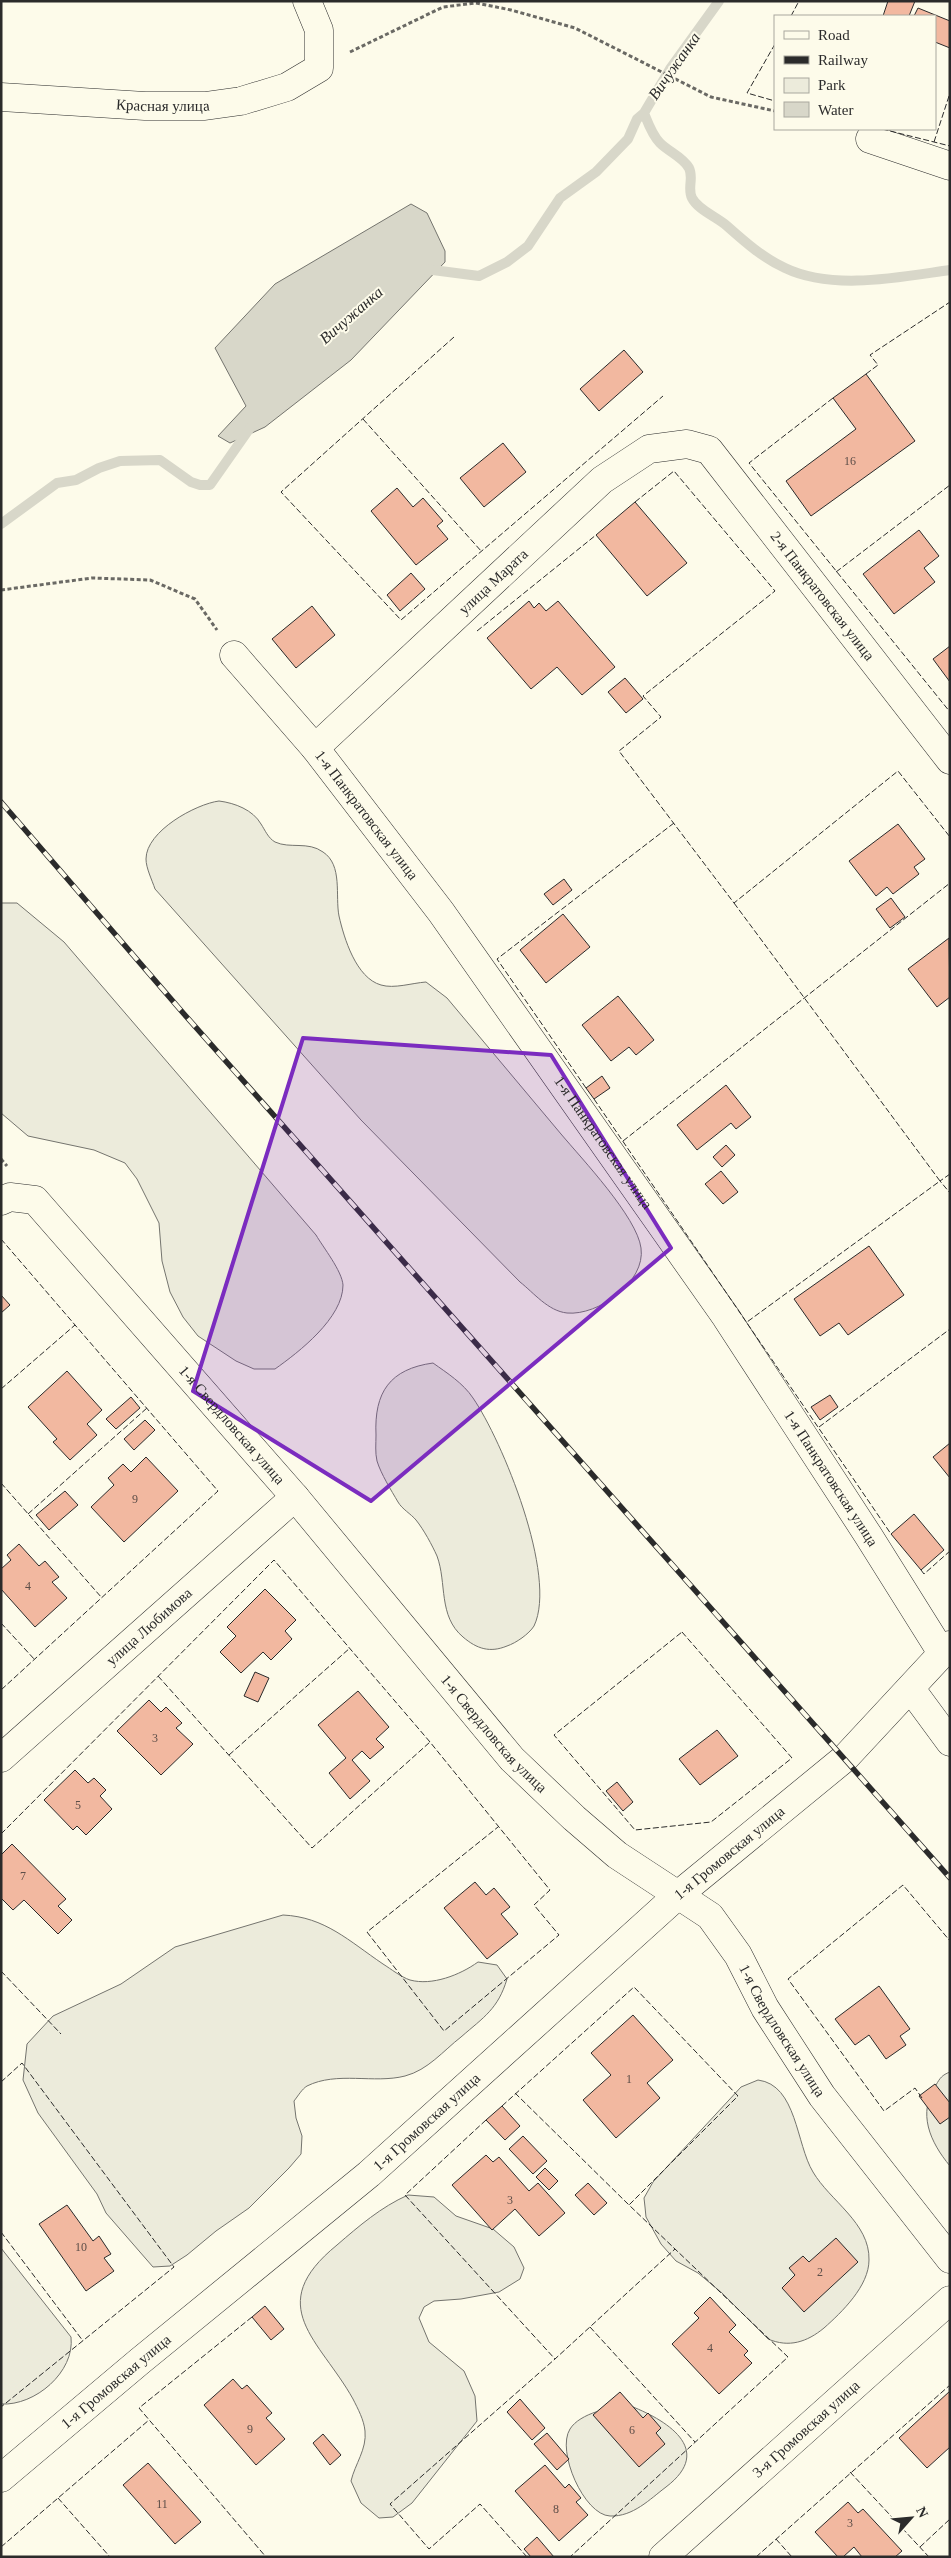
<svg xmlns="http://www.w3.org/2000/svg" width="951" height="2558" font-family="Georgia,serif">
  <style>
    .green { fill: #ecebdb; stroke: #74746e }
    .water { fill: #d8d7c9; stroke: #74746e }
    .lines { fill: none; stroke-linecap: round; stroke-linejoin: round }
    .stream { stroke: #d8d7c9; stroke-width: 10 }
    .building { fill: #f2b8a0; stroke: #2b2b2b }
    .minor-casing { stroke: #2b2b2b; stroke-width: 29 }
    .path { stroke: #6a6964; stroke-width: 3; stroke-dasharray: 4 2.5; stroke-linecap: butt }
    .minor { stroke: #fdfbea; stroke-width: 28 }
    .rail-casing { stroke: #2b2b2b; stroke-width: 5.5 }
    .rail { stroke: #fdfbea; stroke-width: 4; stroke-dasharray: 11; stroke-linecap: butt }
    .fence { stroke: #2b2b2b; stroke-width: 1; stroke-dasharray: 6 2.5; stroke-linecap: butt }
    .marked { fill: #7b2cbf; fill-opacity: 0.2; stroke: #7b2cbf; stroke-width: 4; stroke-linejoin: round }
    .labels { text-anchor: middle; dominant-baseline: central; stroke-width: 4; stroke-linejoin: round; paint-order: stroke }
    .number-label { font-size: 12px; fill: #5d4e48 }
    .street-label { font-size: 15px; fill: #2b2b2b; stroke: #fdfbea }
    .water-label { font-size: 16px; font-style: italic; fill: #2b2b2b; stroke: #fdfbea }
  </style>
  <rect width="100%" height="100%" fill="#fdfbea"/>
  <path class="green" d="M219,801C235,803 253,810 261,824C265,830 268,838 275,842C290,849 308,841 323,852C343,865 335,896 339,916C344,938 356,978 381,985C394,989 412,983 426,982L447,998C485,1043 523,1089 561,1134C582,1159 637,1217 641,1248C646,1282 598,1316 567,1313C548,1311 534,1293 520,1282L361,1120L155,889C152,880 146,868 146,859C146,831 196,804 219,801Z
    M1,903H17L64,942L316,1235C323,1247 342,1271 343,1285C343,1318 299,1352 275,1369H254L236,1361L198,1336L183,1317L170,1292L162,1261L159,1223L137,1179L125,1163L94,1150L28,1136L1,1113Z
    M433,1363C447,1373 463,1383 473,1398C502,1440 558,1576 534,1626C529,1634 516,1643 507,1646C490,1653 477,1649 463,1637C438,1616 447,1583 437,1556C432,1545 424,1530 416,1520C411,1514 402,1509 398,1502C391,1490 381,1474 377,1461C375,1453 376,1443 376,1435C374,1392 390,1369 433,1363Z
    M283,1915C325,1917 349,1941 383,1964C391,1969 401,1977 410,1980C432,1986 460,1975 478,1962L497,1965L507,1979C498,2009 484,2017 461,2037C443,2051 428,2070 405,2076C374,2084 337,2071 307,2086C302,2089 298,2096 294,2101L296,2118L302,2136L301,2154L289,2168L249,2208L216,2231L187,2255L170,2266L153,2267L106,2213L97,2194L38,2113L23,2080L27,2044L53,2016L121,1984L175,1947Z
    M950,2072V2166C930,2142 917,2113 936,2085C940,2078 942,2075 950,2072Z
    M758,2080C797,2085 796,2144 813,2172C830,2201 870,2223 869,2260C869,2286 842,2312 824,2328C807,2342 789,2348 768,2339L722,2293L698,2273L676,2261L661,2244L646,2217L645,2207L644,2198L653,2182L741,2087Z
    M408,2195L434,2197L456,2216L493,2229L514,2247L524,2268L520,2279L499,2292L461,2299L434,2301L424,2307L419,2318L429,2342L464,2371L475,2396L477,2421L412,2503L393,2517L379,2518L361,2503L351,2481C355,2464 367,2449 365,2431C364,2420 358,2409 353,2399C320,2340 262,2306 337,2245C359,2226 381,2207 408,2195Z
    M1,2248L71,2337C75,2372 35,2406 1,2404Z
    M628,2405C665,2419 716,2449 666,2487C650,2499 633,2517 610,2516C584,2515 556,2451 570,2429C580,2413 611,2407 628,2405Z"/>
  <path class="water" d="M411,204L427,213L445,251V262L351,360L265,427L230,443L218,436L246,406L215,348L275,284Z"/>
  <g class="lines">
    <path class="stream" d="M644,113C648,123 652,135 660,143C669,152 683,157 689,168C694,178 687,188 692,198C698,210 717,217 727,226C745,242 763,258 785,268C833,291 900,277 950,270
      M425,269L479,276L507,262L528,246L560,198L596,172L628,139L637,119L644,113L670,69L719,1
      M1,524L57,483L76,480L99,468L120,461L160,460L191,482L200,485H210L250,428"/>
  </g>
  <path class="building" d="M888,1H915L909,16H883Z
    M918,8L950,21V48L935,42V16H914Z
    M624,350L643,372L599,411L580,389Z
    M866,374L915,441L811,516L786,481L856,429L833,398Z
    M503,443L526,472L484,507L460,478Z
    M397,488L413,507L423,498L443,521L437,526L448,539L416,565L371,511Z
    M635,502L687,563L647,596L596,535Z
    M919,530L939,556L924,568L935,582L894,614L863,574Z
    M411,573L425,589L400,611L387,595Z
    M529,601L534,608L539,603L546,611L558,601L615,667L582,695L557,667L531,689L487,638Z
    M312,606L335,635L296,668L272,639Z
    M950,646V682L933,659Z
    M625,678L643,699L626,713L608,692Z
    M898,824L925,859L914,867L919,874L893,894L887,887L876,896L849,861Z
    M564,879L572,890L553,905L544,894Z
    M891,898L905,917L890,928L876,909Z
    M563,914L590,947L546,983L520,950Z
    M949,938L950,997L937,1007L908,969Z
    M618,996L654,1040L636,1055L629,1047L611,1061L582,1025Z
    M602,1076L610,1088L594,1099L586,1088Z
    M726,1085L751,1117L736,1129L731,1123L697,1150L677,1125Z
    M726,1145L735,1155L722,1167L713,1157Z
    M721,1171L738,1192L723,1204L705,1184Z
    M869,1246L904,1295L848,1335L839,1323L820,1336L794,1299Z
    M1,1295L10,1305L1,1313Z
    M67,1371L102,1410L87,1424L97,1435L70,1460L53,1442L57,1439L28,1407Z
    M830,1395L838,1407L820,1420L811,1407Z
    M131,1397L140,1408L116,1429L106,1419Z
    M145,1420L155,1430L134,1450L124,1439Z
    M950,1443V1478L933,1457Z
    M146,1457L178,1491L124,1542L91,1507L114,1485L108,1478L123,1464L131,1472Z
    M65,1491L78,1505L49,1530L36,1515Z
    M914,1514L944,1550L921,1570L891,1534Z
    M19,1544L39,1566L45,1561L59,1577L52,1582L67,1598L35,1627L1,1589V1569L11,1560L7,1555Z
    M265,1589L296,1620L285,1631L292,1639L271,1660L263,1652L241,1673L220,1652L236,1636L227,1627Z
    M255,1672L269,1678L258,1702L244,1696Z
    M358,1691L389,1727L376,1739L384,1747L370,1759L362,1751L352,1760L370,1781L350,1799L329,1773L346,1758L318,1725Z
    M149,1700L161,1712L166,1707L182,1723L176,1728L193,1744L161,1775L117,1731Z
    M717,1730L738,1756L700,1785L679,1759Z
    M75,1770L88,1783L94,1778L106,1790L100,1796L112,1809L86,1835L77,1826L73,1830L44,1800Z
    M617,1782L633,1802L623,1811L606,1791Z
    M12,1844L66,1899L58,1906L72,1920L58,1934L24,1900L13,1910L1,1898V1855Z
    M475,1882L486,1895L494,1888L510,1907L501,1914L518,1934L487,1959L444,1908Z
    M879,1986L910,2029L900,2036L906,2045L886,2059L869,2035L855,2045L835,2019Z
    M633,2015L673,2060L647,2083L660,2098L616,2138L583,2100L611,2075L591,2053Z
    M935,2084L950,2103V2117L940,2124L919,2096Z
    M502,2106L520,2126L505,2140L486,2120Z
    M523,2136L547,2161L533,2174L509,2149Z
    M486,2155L493,2162L499,2157L529,2191L538,2183L565,2213L539,2236L515,2209L492,2230L452,2185Z
    M545,2168L558,2181L549,2190L536,2177Z
    M588,2183L607,2203L594,2215L575,2195Z
    M67,2205L93,2241L99,2236L111,2254L104,2258L114,2271L86,2291L39,2224Z
    M836,2238L858,2262L804,2312L782,2288L795,2275L789,2268L803,2256L809,2262Z
    M710,2297L736,2325L729,2332L748,2351L744,2355L752,2363L719,2394L672,2344L699,2318L694,2313Z
    M265,2306L284,2329L271,2340L252,2317Z
    M233,2379L242,2389L247,2385L272,2413L266,2418L285,2439L256,2465L204,2405Z
    M950,2391V2447L927,2468L899,2438Z
    M620,2392L643,2418L648,2413L661,2428L656,2433L665,2444L639,2467L593,2415Z
    M520,2399L545,2428L532,2440L507,2412Z
    M547,2433L569,2459L557,2470L534,2444Z
    M323,2434L341,2455L330,2465L313,2443Z
    M148,2463L201,2522L175,2544L123,2485Z
    M545,2465L565,2488L569,2484L581,2498L576,2502L588,2515L559,2541L515,2491Z
    M848,2502L858,2513L863,2509L902,2551L895,2557H862L854,2547L843,2557H838L815,2532Z
    M537,2537L554,2557H531L524,2549Z"/>
  <g class="lines">
    <g class="minor-casing">
      <g id="minor">
        <path id="s1" d="M1,97L145,106H205L241,101L287,87L319,68V30L307,1"/>
        <path d="M870,139L950,166"/>
        <path id="s2" d="M234,655L315,748L441,912L726,1317L868,1535L942,1653"/>
        <path id="s3" d="M315,748L602,480L649,449L687,444L709,450L950,760"/>
        <path id="s4" d="M1,1201L10,1197L35,1200L295,1497L512,1759L574,1818L617,1855L710,1916L738,1955L765,2008L822,2096L950,2259"/>
        <path d="M911,1689L950,1742"/>
        <path id="s5" d="M1,1758L295,1497"/>
        <path id="s6" d="M1,2478L140,2361L369,2174L678,1895L845,1758L950,1645"/>
        <path id="s7" d="M663,2557L950,2300"/>
      </g>
    </g>
    <path class="path" d="M350,52L443,7L476,3L511,10L575,28L711,97L775,111
      M1,590L92,578L150,580L195,599L217,630
      M1,1159L7,1166"/>
    <use href="#minor" class="minor"/>
    <g class="rail-casing">
      <path id="rail" d="M1,802L184,1014L950,1878"/>
    </g>
    <use href="#rail" class="rail"/>
    <path class="fence" d="M791,16L799,1
      M775,44L747,93L775,101
      M882,129L950,146
      M934,142L950,93
      M454,337L281,492L401,620L663,396
      M866,374L878,365L870,355L950,302
      M833,398L749,463L950,712
      M363,419L482,552
      M635,502L674,471L775,591L643,696L661,717L619,751L734,903L898,771L950,837
      M836,572L950,485
      M477,631L596,535
      M734,903L940,1181L747,1322
      M586,1088L497,959L674,823
      M594,1099L891,1534
      M623,1141L950,883
      M950,1174L940,1181L950,1193
      M1,1239L218,1491L1,1690
      M1,1389L75,1325
      M819,1427L950,1329
      M1,1483L102,1598
      M28,1514L147,1408
      M921,1570L924,1574L950,1551
      M1,1623L35,1660
      M682,1632L792,1758L711,1822L635,1830L554,1735Z
      M158,1676L312,1848L430,1742
      M229,1755L350,1648
      M1,1834L274,1560L430,1742L550,1890L534,1905L559,1935L444,2031L367,1932L498,1827
      M1,1971L61,2034
      M1,2082L22,2063L174,2267L1,2407
      M515,2093L629,2205
      M922,2098L915,2088L884,2111L788,1979L903,1885L950,1941
      M502,2106L634,1987L738,2096L629,2205L788,2357L570,2557
      M486,2120L405,2195L555,2359
      M1,2232L83,2341
      M252,2317L139,2408L266,2557
      M590,2327L695,2442
      M850,2472L929,2557
      M58,2498L110,2557
      M776,2539L792,2557
      M1,2547L149,2420
      M920,2547L950,2519
      M527,2557L480,2504L429,2549L390,2504L555,2359L675,2249
      M756,2557L950,2385"/>
  </g>
  <path class="marked" d="M303,1038L551,1055L671,1248L371,1501L193,1391Z"/>
  <g class="labels">
    <g class="number-label">
      <text x="850" y="461">16</text>
      <text x="135" y="1499">9</text>
      <text x="28" y="1586">4</text>
      <text x="155" y="1738">3</text>
      <text x="78" y="1805">5</text>
      <text x="23" y="1876">7</text>
      <text x="629" y="2079">1</text>
      <text x="510" y="2200">3</text>
      <text x="81" y="2247">10</text>
      <text x="820" y="2272">2</text>
      <text x="710" y="2348">4</text>
      <text x="250" y="2429">9</text>
      <text x="632" y="2430">6</text>
      <text x="162" y="2504">11</text>
      <text x="556" y="2509">8</text>
      <text x="850" y="2523">3</text>
    </g>
    <g class="street-label">
      <text stroke="none"><textPath href="#s1" startOffset="162">Красная улица</textPath></text>
      <text stroke="none"><textPath href="#s3" startOffset="244">улица Марата</textPath></text>
      <text stroke="none"><textPath href="#s3" startOffset="695">2-я Панкратовская улица</textPath></text>
      <text stroke="none"><textPath href="#s2" startOffset="208">1-я Панкратовская улица</textPath></text>
      <text stroke="none"><textPath href="#s2" startOffset="612">1-я Панкратовская улица</textPath></text>
      <text stroke="none"><textPath href="#s4" startOffset="334">1-я Свердловская улица</textPath></text>
      <text stroke="none"><textPath href="#s2" startOffset="1018">1-я Панкратовская улица</textPath></text>
      <text stroke="none"><textPath href="#s5" startOffset="198">улица Любимова</textPath></text>
      <text stroke="none"><textPath href="#s4" startOffset="739">1-я Свердловская улица</textPath></text>
      <text stroke="none"><textPath href="#s6" startOffset="960">1-я Громовская улица</textPath></text>
      <text stroke="none"><textPath href="#s4" startOffset="1159">1-я Свердловская улица</textPath></text>
      <text stroke="none"><textPath href="#s6" startOffset="555">1-я Громовская улица</textPath></text>
      <text stroke="none"><textPath href="#s6" startOffset="150">1-я Громовская улица</textPath></text>
      <text stroke="none"><textPath href="#s7" startOffset="192">3-я Громовская улица</textPath></text>
    </g>
    <g class="water-label">
      <text transform="translate(674 66) rotate(-55)">Вичужанка</text>
      <text transform="translate(351 315) rotate(-41)">Вичужанка</text>
    </g>
  </g>
  <rect width="951" height="2558" fill="none" stroke="#2b2b2b" stroke-width="5"/>
  <rect x="774" y="15" width="162" height="115" fill="#fdfbea" stroke="#a9a89e"/>
  <rect x="784" y="31" width="25" height="8" fill="#fdfbea" stroke="#a9a89e"/>
  <text x="818" y="40" font-size="15" fill="#2b2b2b">Road</text>
  <rect x="784" y="56" width="25" height="8" fill="#2b2b2b" stroke="#a9a89e"/>
  <text x="818" y="65" font-size="15" fill="#2b2b2b">Railway</text>
  <rect x="784" y="78" width="25" height="15" fill="#ecebdb" stroke="#a9a89e"/>
  <text x="818" y="90" font-size="15" fill="#2b2b2b">Park</text>
  <rect x="784" y="102" width="25" height="15" fill="#d8d7c9" stroke="#a9a89e"/>
  <text x="818" y="115" font-size="15" fill="#2b2b2b">Water</text>
  <g transform="translate(911 2518) rotate(63)" stroke="#fdfbea" stroke-width="4" paint-order="stroke">
  <path d="M0-4L9 19L0 12L-9 19Z" fill="#2b2b2b"/>
  <text y="-8" font-size="14" font-weight="bold" text-anchor="middle" fill="#2b2b2b">N</text>
  </g>
</svg>
